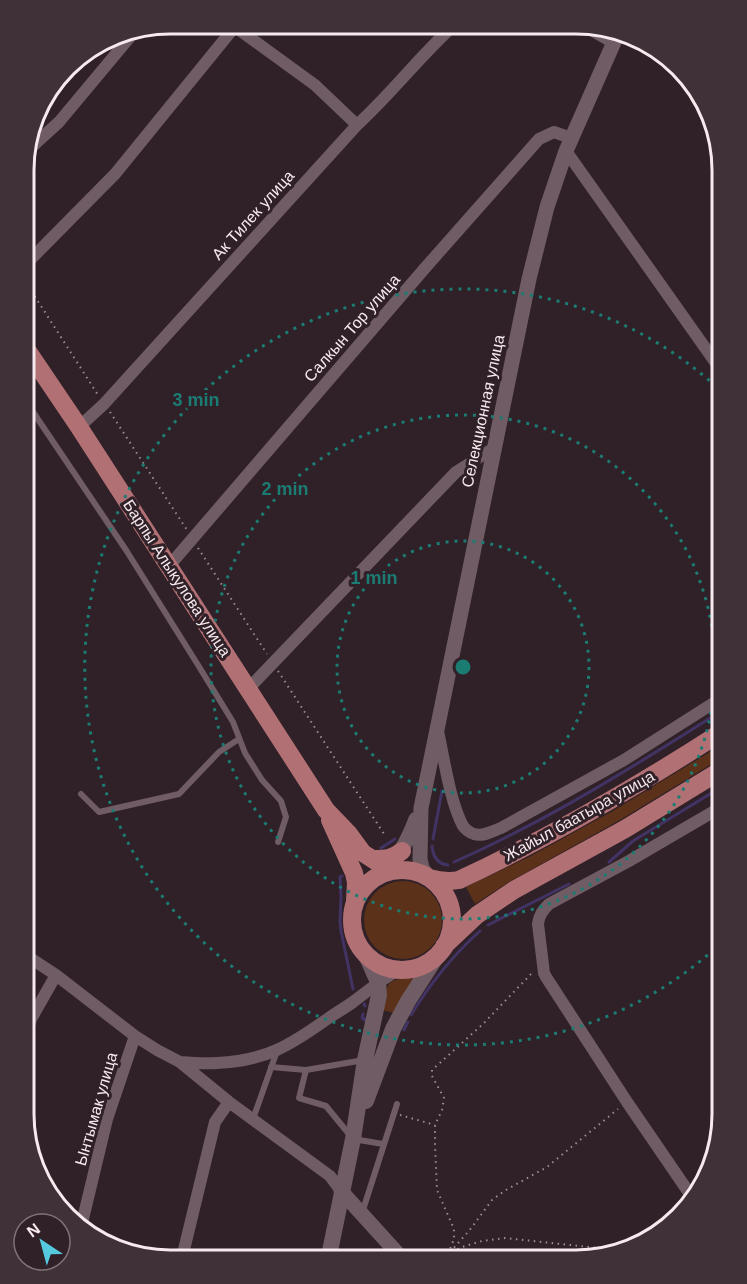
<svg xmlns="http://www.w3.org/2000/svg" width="747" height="1284" font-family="Helvetica,sans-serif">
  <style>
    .green { fill: #5c311a }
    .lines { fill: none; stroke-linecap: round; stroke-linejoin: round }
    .stream { stroke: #423365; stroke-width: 3 }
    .path { stroke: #9c8e94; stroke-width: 2; stroke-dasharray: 1.5 4.5; stroke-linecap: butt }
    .service { stroke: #6f5c64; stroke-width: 6 }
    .minor { stroke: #6f5c64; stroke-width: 12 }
    .tertiary { stroke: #6f5c64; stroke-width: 15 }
    .secondary { stroke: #6f5c64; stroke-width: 16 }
    .primary { stroke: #b17074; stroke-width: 18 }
    .ring { fill: none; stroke: #1b7c74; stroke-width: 3; stroke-dasharray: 3 6 }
    .labels { text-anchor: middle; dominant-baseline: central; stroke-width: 6; stroke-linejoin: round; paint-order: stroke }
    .street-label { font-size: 16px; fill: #f6eaef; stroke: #302027 }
    .rim { fill: none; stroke: #f6eaef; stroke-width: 3 }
    .centre { fill: #1b7c74; stroke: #302027; stroke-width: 3 }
    .ring-label { font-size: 18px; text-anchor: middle; font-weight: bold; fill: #1b7c74; stroke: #302027; stroke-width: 6; stroke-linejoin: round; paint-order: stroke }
  </style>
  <rect width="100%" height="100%" fill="#302027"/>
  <path class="green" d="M723,744V757L620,820L509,882L475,904L466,887L531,856L613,811Z
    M364 920a39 39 0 1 1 78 0a39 39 0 1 1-78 0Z
    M415,978L394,1013L382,1010C384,1001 384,983 395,980C402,978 409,979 415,978Z"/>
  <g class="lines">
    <path class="stream" d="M433,839L442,791
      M432,846C433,856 437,864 448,865
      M381,848L395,839
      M454,862C549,820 636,765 723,710
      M609,862L633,841L723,786
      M342,876L340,877L341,897L340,921L341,931L353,989
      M488,925L569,884
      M364,1004L365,1006
      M363,1014L362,1018L365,1019L364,1020
      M411,1015C430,984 453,955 480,931
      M404,1030L408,1022"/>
    <path class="path" d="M25,281L98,395
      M110,412L187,530
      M198,548L267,654
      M278,671L386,837
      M400,1115L435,1125
      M450,1252L469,1231L492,1200L506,1190L547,1167L618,1109
      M448,1254L454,1239V1229L437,1190L435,1145V1125L442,1110L444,1098L432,1076V1070L483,1024L532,973
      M447,1255L462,1247L482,1241L505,1238L626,1251"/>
    <path class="service" d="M25,400L126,550L198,665L233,722L245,753L262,780L281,801L286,817L278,842
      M81,794L99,812L179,794L219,752L239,739
      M364,1060L306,1070L299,1098L326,1106L353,1139L383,1144
      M271,1067L306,1070
      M253,1119L277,1051
      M362,1213L397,1104"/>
    <path class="minor" d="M231,24L315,85L357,125
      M586,27L614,43
      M566,151L723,373
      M25,153L59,122L135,31
      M25,265L115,174L237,24
      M79,427L104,404L357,125C391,94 419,57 453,26
      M169,566L425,268L539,139L554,132L571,138
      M248,689L456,472L494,448
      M438,731C444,758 450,802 463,826C465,829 470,833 474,834C483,837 493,831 501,828L624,760L723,697
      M24,954L56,975L135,1036L157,1050L180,1062L229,1102L330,1176L341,1191
      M24,1042L31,1019L56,975
      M180,1062C192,1063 204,1064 217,1063C266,1061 291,1045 330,1017C338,1012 346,1007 353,1002C368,991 382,979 398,970
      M694,1200L627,1102L546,977L544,973L538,924C539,915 543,910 549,904L629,861L723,806
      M81,1227L107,1119L135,1036
      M182,1258L215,1122L229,1102"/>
    <path class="tertiary" d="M376,877C398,859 406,845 416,819
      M429,878L422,868L420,859L421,808L529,279L547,207L566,151L618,33
      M341,1191L399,1255"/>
    <path class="secondary" d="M366,1101L393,1029L408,1001L439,953
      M329,1256L353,1139L365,1060L379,995L378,982L366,955"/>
    <path class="primary" d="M25,347L79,427L326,810L349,834L363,853L380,864L401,870
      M330,820L354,873L356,882L355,901
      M373,859C386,859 392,859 402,851
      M352 920a50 50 0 1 1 100 0a50 50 0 1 1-100 0Z
      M429,878C440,881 448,882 459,880C551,837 638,786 723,731
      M444,946L477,915L514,890L625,829L723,769"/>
  </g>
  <g class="ring">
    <circle cx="463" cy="667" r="126"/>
    <circle cx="463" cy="667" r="252"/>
    <path d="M721 943A378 378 0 1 1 721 391"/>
  </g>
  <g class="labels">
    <g class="street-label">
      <text transform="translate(253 215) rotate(-48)">Ак Тилек улица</text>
      <text transform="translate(352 328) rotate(-49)">Салкын Тор улица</text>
      <text transform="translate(483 411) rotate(-78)">Селекционная улица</text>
      <text transform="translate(177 578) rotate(57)">Барпы Алыкулова улица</text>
      <text transform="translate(579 816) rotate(-29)">Жайыл баатыра улица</text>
      <text transform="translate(96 1109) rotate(-74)">Ынтымак улица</text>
    </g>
  </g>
  <path d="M0 0H747V1284H0ZM170 34H576A136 136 0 0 1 712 170V1114A136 136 0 0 1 576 1250H170A136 136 0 0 1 34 1114V170A136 136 0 0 1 170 34Z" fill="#403037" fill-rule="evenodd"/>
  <path class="rim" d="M170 34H576A136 136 0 0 1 712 170V1114A136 136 0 0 1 576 1250H170A136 136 0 0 1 34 1114V170A136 136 0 0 1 170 34Z"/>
  <circle cx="463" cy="667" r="9" class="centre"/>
  <g class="ring-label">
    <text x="196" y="406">3 min</text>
    <text x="285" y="495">2 min</text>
    <text x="374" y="584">1 min</text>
  </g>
  <g transform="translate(42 1242) rotate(324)"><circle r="28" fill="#302027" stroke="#7f7177" stroke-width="1.5"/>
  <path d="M0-4.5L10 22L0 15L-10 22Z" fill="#55cadf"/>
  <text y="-9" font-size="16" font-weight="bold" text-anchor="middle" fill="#f6eaef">N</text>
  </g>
</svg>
